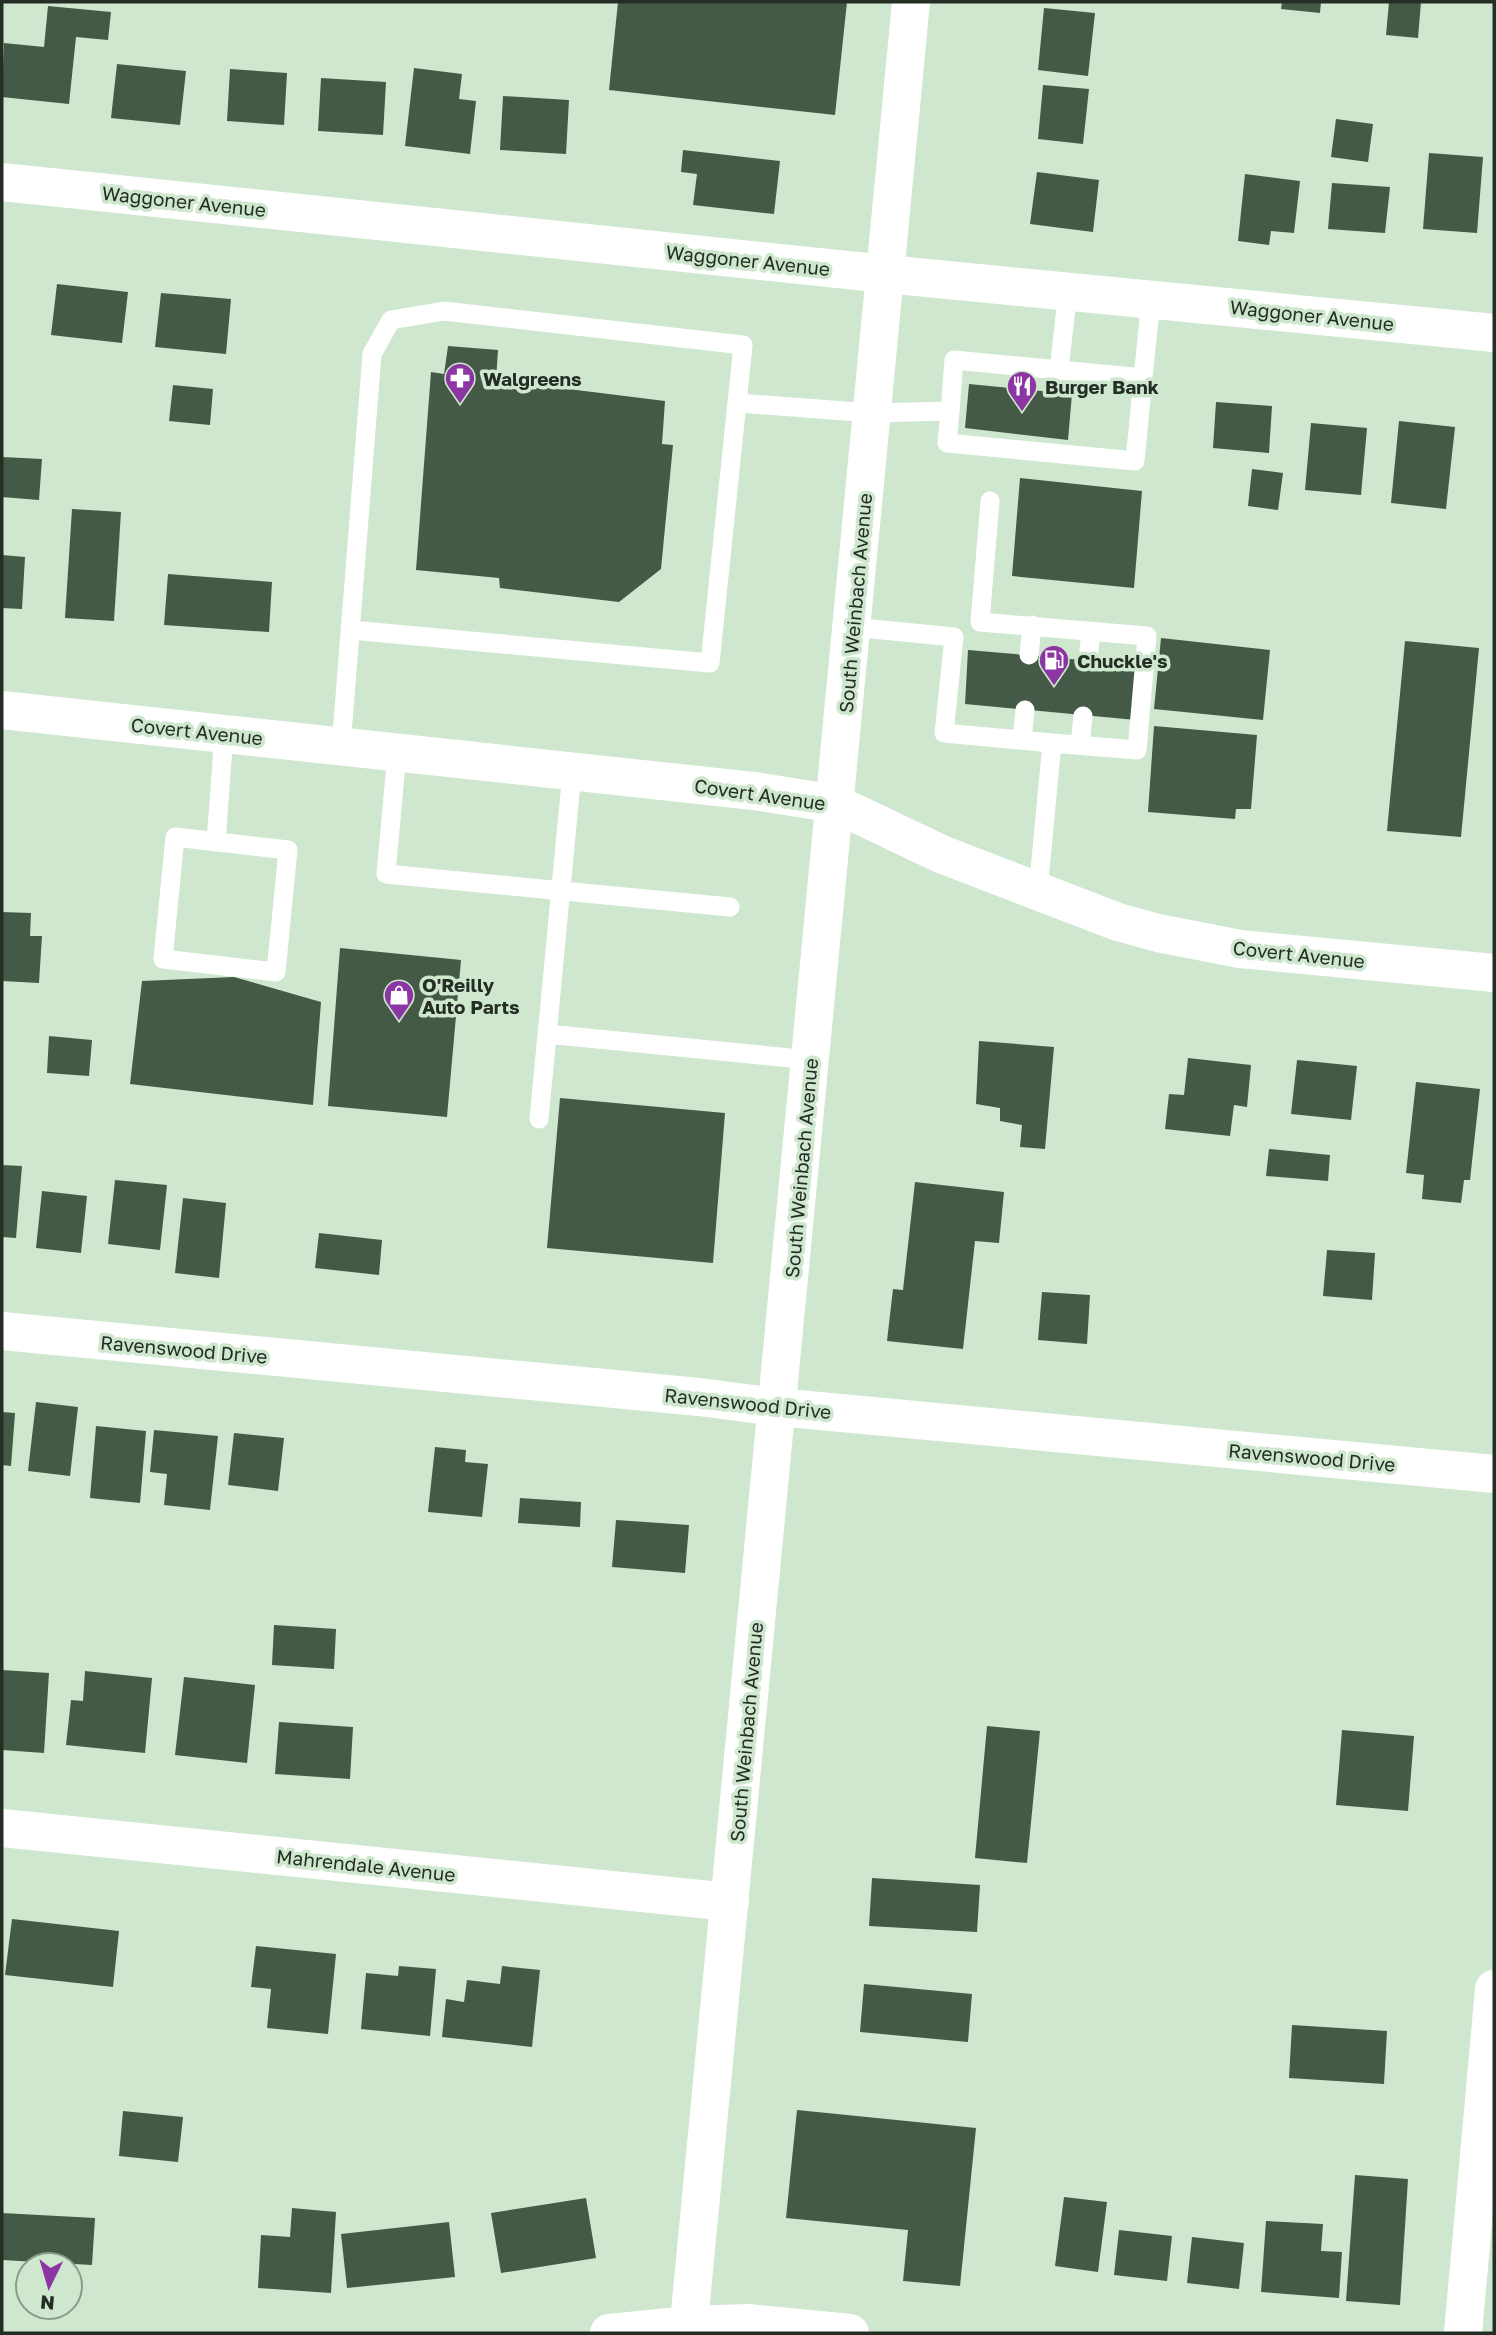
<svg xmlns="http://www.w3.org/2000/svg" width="1496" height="2335" font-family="'Golos Text',sans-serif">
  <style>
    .building { fill: #455a46 }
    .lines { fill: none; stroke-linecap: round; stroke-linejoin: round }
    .service { stroke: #fff; stroke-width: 19 }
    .minor { stroke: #fff; stroke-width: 38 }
    .tertiary { stroke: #fff; stroke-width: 38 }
    .secondary { stroke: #fff; stroke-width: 38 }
    .labels { text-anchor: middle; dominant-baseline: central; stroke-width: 7; stroke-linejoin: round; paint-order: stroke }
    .street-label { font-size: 19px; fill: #252e25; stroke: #cee7ce }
    .poi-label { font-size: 19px; font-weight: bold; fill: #252e25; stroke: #cee7ce; text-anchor: start }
  </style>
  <rect width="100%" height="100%" fill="#cee7ce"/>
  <path class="building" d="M618,2H847L835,115L609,90Z
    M1282,2H1321L1320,13L1281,9Z
    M1389,2H1421L1418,38L1386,35Z
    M48,6L111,12L108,40L76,37L69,104L2,97L4,43L44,47Z
    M1044,8L1095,13L1088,76L1038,70Z
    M117,64L186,71L180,125L111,118Z
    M414,68L462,74L459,99L476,101L470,154L405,146Z
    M230,69L287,73L284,125L227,121Z
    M321,78L386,82L383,135L318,131Z
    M1043,85L1089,89L1083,144L1038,139Z
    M503,96L569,100L566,154L500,150Z
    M1336,119L1373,124L1368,162L1331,157Z
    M683,150L780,161L774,214L693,205L697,174L681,172Z
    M1429,153L1483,157L1477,233L1423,229Z
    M1037,172L1099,180L1093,232L1030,224Z
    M1245,174L1300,181L1294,233L1271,231L1269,245L1238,241Z
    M1332,183L1390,187L1385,233L1328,229Z
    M57,284L128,292L122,343L51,335Z
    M161,293L231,299L226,354L155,347Z
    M448,346L498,350L496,380L665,401L662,444L673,445L661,569L619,602L500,588L499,578L416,570L431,372L444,374Z
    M969,384L1072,394L1068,440L965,428Z
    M173,385L213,389L210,425L169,421Z
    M1216,402L1272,406L1269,453L1213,448Z
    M1399,421L1455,427L1446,509L1391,503Z
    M1311,423L1367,428L1361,495L1305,490Z
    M2,457L42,459L39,500L2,497Z
    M1252,469L1283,473L1278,510L1248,506Z
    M1020,478L1142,491L1134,588L1012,576Z
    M72,509L121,512L114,621L65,618Z
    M2,555L25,557L22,609L2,608Z
    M168,574L272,582L269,632L164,625Z
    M1161,638L1270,650L1263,720L1154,709Z
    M1405,641L1479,648L1461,837L1387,831Z
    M968,650L1140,665L1136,720L965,704Z
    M1154,726L1257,735L1251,809H1236L1235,819L1148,812Z
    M2,912L31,913L30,936H42L39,983L2,981Z
    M340,948L461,960L447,1117L328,1106Z
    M234,977L321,1002L313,1105L130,1084L142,981Z
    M49,1036L92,1040L89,1076L47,1073Z
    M979,1041L1054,1047L1045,1149L1020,1147L1022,1125L1000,1121V1108L976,1104Z
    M1188,1058L1251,1065L1247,1107L1234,1105L1230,1136L1165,1129L1169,1094L1184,1095Z
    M1297,1060L1357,1066L1351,1120L1291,1114Z
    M1416,1082L1480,1089L1470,1180H1464L1461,1203L1422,1199L1424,1175L1406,1173Z
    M560,1098L725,1113L713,1263L547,1248Z
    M1269,1149L1330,1155L1328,1181L1266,1176Z
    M2,1165L22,1166L16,1238L2,1237Z
    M115,1180L167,1185L160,1250L108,1244Z
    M915,1182L1004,1192L999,1243L975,1241L963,1349L887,1341L893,1289L903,1290Z
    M42,1191L87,1196L81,1253L36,1248Z
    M183,1198L226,1203L219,1278L175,1273Z
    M319,1233L382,1240L379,1275L315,1268Z
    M1327,1250L1375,1253L1372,1300L1323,1296Z
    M1042,1292L1090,1295L1087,1344L1038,1340Z
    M36,1402L78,1407L70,1476L28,1471Z
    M2,1412L15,1413L11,1466L2,1465Z
    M96,1426L146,1431L140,1503L90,1498Z
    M154,1430L218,1436L210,1510L164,1505L167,1474L150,1472Z
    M234,1433L284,1438L278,1491L228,1485Z
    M435,1447L466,1450L465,1462L488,1464L482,1517L428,1512Z
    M520,1498L581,1502L580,1527L518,1523Z
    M616,1520L689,1525L685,1573L612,1567Z
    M274,1625L336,1629L334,1669L272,1665Z
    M2,1670L49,1673L44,1753L2,1750Z
    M85,1671L152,1678L145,1753L66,1745L71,1700L83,1701Z
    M184,1677L255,1685L247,1763L175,1755Z
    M279,1722L353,1727L350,1779L275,1774Z
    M987,1726L1040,1731L1027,1863L975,1858Z
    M1342,1730L1414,1736L1408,1811L1336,1805Z
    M872,1878L980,1885L977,1932L869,1926Z
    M12,1919L119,1931L113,1987L5,1975Z
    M256,1946L336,1954L328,2034L267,2028L271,1989L251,1987Z
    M399,1966L436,1969L430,2036L361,2029L366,1973L398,1976Z
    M502,1966L540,1970L532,2047L442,2037L446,1999L464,2002L467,1980L500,1984Z
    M864,1984L972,1994L968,2042L860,2032Z
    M1292,2025L1387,2031L1384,2084L1289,2078Z
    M797,2110L976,2128L960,2286L903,2281L908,2230L786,2218Z
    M123,2111L183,2117L178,2162L119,2156Z
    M1355,2175L1408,2179L1400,2305L1346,2301Z
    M1064,2197L1107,2202L1098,2272L1055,2266Z
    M586,2198L596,2258L501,2273L491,2213Z
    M292,2208L336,2212L331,2293L258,2288L261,2235L290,2237Z
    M2,2213L95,2218L92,2265L2,2260Z
    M1266,2221L1323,2224L1321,2251L1342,2252L1339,2298L1261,2292Z
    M449,2222L455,2277L347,2288L341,2234Z
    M1119,2230L1172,2236L1167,2281L1114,2275Z
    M1192,2237L1244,2243L1239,2289L1187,2283Z"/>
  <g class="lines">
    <path class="service" d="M1059,370L1068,291
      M1143,378L1151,299
      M738,403L872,413L950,411L947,443L1135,461L1143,378L954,360L950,411
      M990,501L980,622L1147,636L1137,750L1052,743
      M852,627L954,637L944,733L1052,743L1038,891
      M1029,655L1032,625
      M1088,660L1091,631
      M1022,740L1025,710
      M1080,745L1083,716
      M341,747L372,354L391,320L444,311L743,345L710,663L351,630
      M397,753L386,874L730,907
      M175,837L288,850L276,972L163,959Z
      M216,842L224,734
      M547,1034L811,1060
      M539,1119L572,772"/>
    <path class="minor" d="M2,182L886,274L1494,333
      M2,1331L699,1397L777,1407L1494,1474
      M2,1828L730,1902
      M609,2333L689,2325L748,2323L850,2333
      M1463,2333L1494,1989"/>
    <path class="tertiary" d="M688,2333L911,2"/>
    <path class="secondary" d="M2,710L754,791L836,804L941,854L1118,922L1158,933L1240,949L1494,973"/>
  </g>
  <defs>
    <g id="pharmacy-pin" transform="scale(1.575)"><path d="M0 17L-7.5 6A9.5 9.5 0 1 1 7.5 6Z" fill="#8c36a3" stroke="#cee7ce"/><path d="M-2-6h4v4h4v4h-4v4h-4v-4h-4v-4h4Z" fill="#fff"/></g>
    <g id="restaurant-pin" transform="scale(1.575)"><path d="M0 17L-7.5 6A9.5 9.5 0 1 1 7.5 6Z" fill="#8c36a3" stroke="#cee7ce"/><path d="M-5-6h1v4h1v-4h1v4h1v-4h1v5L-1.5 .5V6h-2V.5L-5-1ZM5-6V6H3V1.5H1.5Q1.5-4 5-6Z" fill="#fff"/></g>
    <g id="fuel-pin" transform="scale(1.575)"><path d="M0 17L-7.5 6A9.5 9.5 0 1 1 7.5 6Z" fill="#8c36a3" stroke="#cee7ce"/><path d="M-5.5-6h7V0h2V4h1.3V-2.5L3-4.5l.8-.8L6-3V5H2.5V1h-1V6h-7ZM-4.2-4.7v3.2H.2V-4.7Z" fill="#fff"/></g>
    <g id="shop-pin" transform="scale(1.575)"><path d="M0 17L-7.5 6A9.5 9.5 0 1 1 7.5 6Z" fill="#8c36a3" stroke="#cee7ce"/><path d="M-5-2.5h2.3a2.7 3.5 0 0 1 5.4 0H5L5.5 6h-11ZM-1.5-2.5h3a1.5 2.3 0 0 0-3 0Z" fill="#fff"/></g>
  </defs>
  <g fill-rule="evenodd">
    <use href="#pharmacy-pin" x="460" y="378"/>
    <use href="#restaurant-pin" x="1022" y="386"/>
    <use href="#fuel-pin" x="1054" y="660"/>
    <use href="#shop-pin" x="399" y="995"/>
  </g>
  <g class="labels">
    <g class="street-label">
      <text transform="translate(184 201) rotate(6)">Waggoner Avenue</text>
      <text transform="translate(748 260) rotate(6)">Waggoner Avenue</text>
      <text transform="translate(1312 315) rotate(6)">Waggoner Avenue</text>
      <text transform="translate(855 603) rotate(-85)">South Weinbach Avenue</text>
      <text transform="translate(197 731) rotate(6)">Covert Avenue</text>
      <text transform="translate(760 794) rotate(8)">Covert Avenue</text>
      <text transform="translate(1299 954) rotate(6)">Covert Avenue</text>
      <text transform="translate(801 1168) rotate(-85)">South Weinbach Avenue</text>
      <text transform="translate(184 1349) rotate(5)">Ravenswood Drive</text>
      <text transform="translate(748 1403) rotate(6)">Ravenswood Drive</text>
      <text transform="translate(1312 1457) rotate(5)">Ravenswood Drive</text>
      <text transform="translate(746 1732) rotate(-85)">South Weinbach Avenue</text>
      <text transform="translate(366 1865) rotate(6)">Mahrendale Avenue</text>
    </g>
    <g class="poi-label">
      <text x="483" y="378">Walgreens</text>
      <text x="1045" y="386">Burger Bank</text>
      <text x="1077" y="660">Chuckle's</text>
      <text x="422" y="984">O'Reilly<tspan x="422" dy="22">Auto Parts</tspan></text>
    </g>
  </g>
  <rect width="1496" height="2335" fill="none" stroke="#252e25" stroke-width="7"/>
  <g transform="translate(49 2286) rotate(185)"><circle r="33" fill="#cee7ce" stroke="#8a9d8a" stroke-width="2"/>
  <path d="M0-5L12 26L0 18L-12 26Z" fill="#8c36a3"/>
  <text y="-10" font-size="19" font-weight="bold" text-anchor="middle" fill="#252e25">N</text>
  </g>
</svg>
